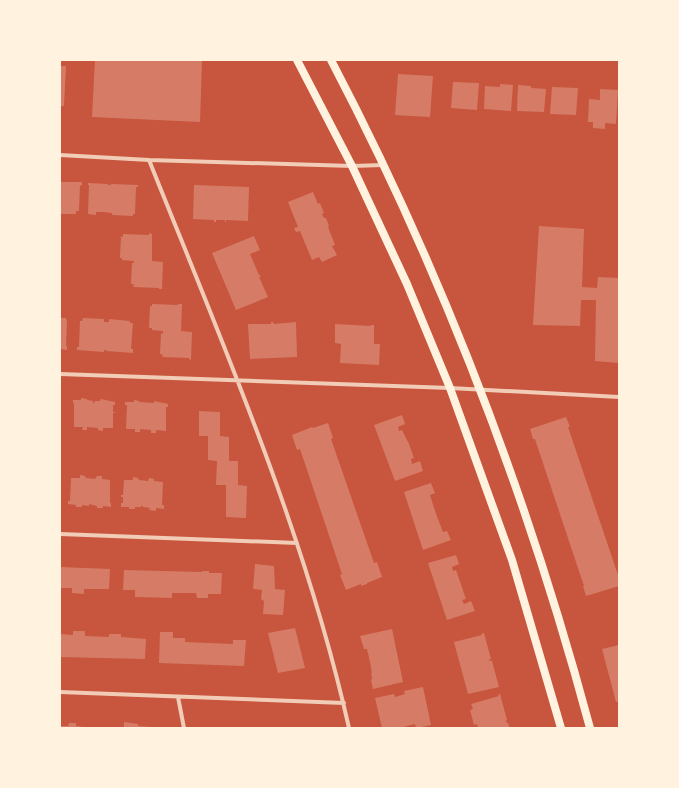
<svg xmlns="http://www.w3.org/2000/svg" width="679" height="788" font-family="'Asap Condensed',sans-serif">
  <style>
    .building { fill: #d67c66 }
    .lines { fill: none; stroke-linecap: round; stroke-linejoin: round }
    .minor { stroke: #f1ccb7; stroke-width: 4 }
    .secondary { stroke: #fff3e0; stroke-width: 8 }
  </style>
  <rect width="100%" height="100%" fill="#c8553d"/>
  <path class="building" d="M95,60H202L200,122L92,117Z
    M60,66H66L64,106H60Z
    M398,74L433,76L430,117L395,115Z
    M453,82L479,83L477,110L451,108Z
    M500,84L513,85L511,111L484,109L485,86L500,87Z
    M518,85L531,86V88L546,89L544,112L517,111Z
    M552,87L578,88L576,115L550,114Z
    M600,89L618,90L616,124L605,123V129L593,128V122H588L589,99L600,100Z
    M60,182H82V186L80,185L79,211H76V214H60Z
    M88,183L108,184V185H111V184L138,185V187H136L135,214H133V216L112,215V213L103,212H96V215L88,214L89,185H88Z
    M194,185L249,187L248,221L226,220V222H225V220H216V222H214V220L193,219Z
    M313,192L318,204L320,203L324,213L322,214L324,218H326L329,226L328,227L335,245L332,246L337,255L322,262L319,257L312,260L300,231L296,232L294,228L298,227L288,202Z
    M539,226L584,229L582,287L597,288L598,277L619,278V363L595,361L596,300H581L580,326L533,325Z
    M149,233L152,234V261L163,262L162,289H159V288L133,287L134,284H131L132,263H134V261L122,260V258H120L121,236L123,237V234L149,235Z
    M254,236L260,250L250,254L259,275H260L261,277H259L268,297L236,310L212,253Z
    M152,304L178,305V304H182L181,331L192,332L191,360L189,359V358L162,357L163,355L160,354L161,333L163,334V331L152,330V328H149L150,306H152Z
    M60,318H66L67,321L66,346H67V350L60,349Z
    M83,318L104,319V322H109V319L130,321V323H133L131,349H133V353L106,351V350H104V352L77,350V347H79L80,321H82Z
    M271,322H273L274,324L296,322L297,357L250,359L248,324H271Z
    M335,324L371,326V325H374V344H380L379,365L340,363L341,344L335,343Z
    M81,398L87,399V400L93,401V403L95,402V401H100L101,399L115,402V405H113V412L117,413H113V428H103V431L98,430V428L87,427V430H82L83,427H74V403H73V400H81Z
    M134,400L139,401V402L154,403V401L168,404V407H166V431L156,430V433H151V430L140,429V432H135V429H126L127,405H125V402H134Z
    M199,411L220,412V436L229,437V461H238V485L247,486L246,518L226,517V485H216L217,461L208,460V436H199Z
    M402,415L405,424L398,427L399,431L402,430L409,444L414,458L411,459L412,464L420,461L423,471L395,481L374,425Z
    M566,417L570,427H568L618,575L619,574V586L586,596L583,586H584L535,439H533L530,429Z
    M328,423L333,438L331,439L374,563L377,562L382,577L367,583V584L361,586V584L346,590L340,575L342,574L300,449L297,450L292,435L312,427L313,428Z
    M80,475L85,476L86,478L95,479L97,476H102V479L110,480V503H111V507L103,506V508H97V506L89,504V506L82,505V507H76V505L68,504V501H70L71,478H80Z
    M133,477L138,478L139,480L148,481L149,478L154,479V481L163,482L162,505H164V509L156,508V511L149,510L150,508L143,507V506H141V507H135V509H129V507H121V503H123V497H121V495H123L124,480H133Z
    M431,483L435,493L430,495L436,514L443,532L447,531L451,540L423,550L404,492Z
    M456,555L459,564L452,567L453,571L456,570L466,599L462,600L464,604L471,601L475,611L447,620L428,563Z
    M255,564L274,566L275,589L285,590L283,615L263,614L264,601L261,599L262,590L253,589Z
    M60,567L110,569L109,589H84V594L72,593V588H60Z
    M124,570L202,572V571H209V573H222L221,594H208V598H197L196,593H172V598L135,597V590H123Z
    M295,628L305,668L278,673L268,633Z
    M392,629L403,682L373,689L371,680L372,679L371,673H372L370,662L367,649H364L360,636Z
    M73,631H85V636L109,637V634H121V637L146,639L145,659L60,657V634L73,635Z
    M160,632H173V638H185V642L233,644V640H246L244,666L159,663Z
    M484,633L491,659H489V660L492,661L499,687L468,694L454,642L482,635L481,634Z
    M619,645V701L616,702L602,649Z
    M423,687L431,725L416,728L415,724L399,728H382L375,698L394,694L395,697L405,694L404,691Z
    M500,694L507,720H506L507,723H508L510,728H478L477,724L474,725L470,710L473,709L471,704L499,696L498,695Z
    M124,722L138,724V726L151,727V728H124Z
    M69,723H76V726L84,727V728H60V726H68Z"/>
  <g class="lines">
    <path class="minor" d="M60,155L149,160L352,166L383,165
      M149,160C223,345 305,532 349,728
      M60,374L450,388L619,397
      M60,534L297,543
      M60,692L344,703
      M178,697L184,728"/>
    <path class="secondary" d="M297,60L352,166L407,284L450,388L512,560L561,728
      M331,60C442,272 528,497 590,728"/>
  </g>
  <rect width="679" height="788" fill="none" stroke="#fff3e0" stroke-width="122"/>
</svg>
